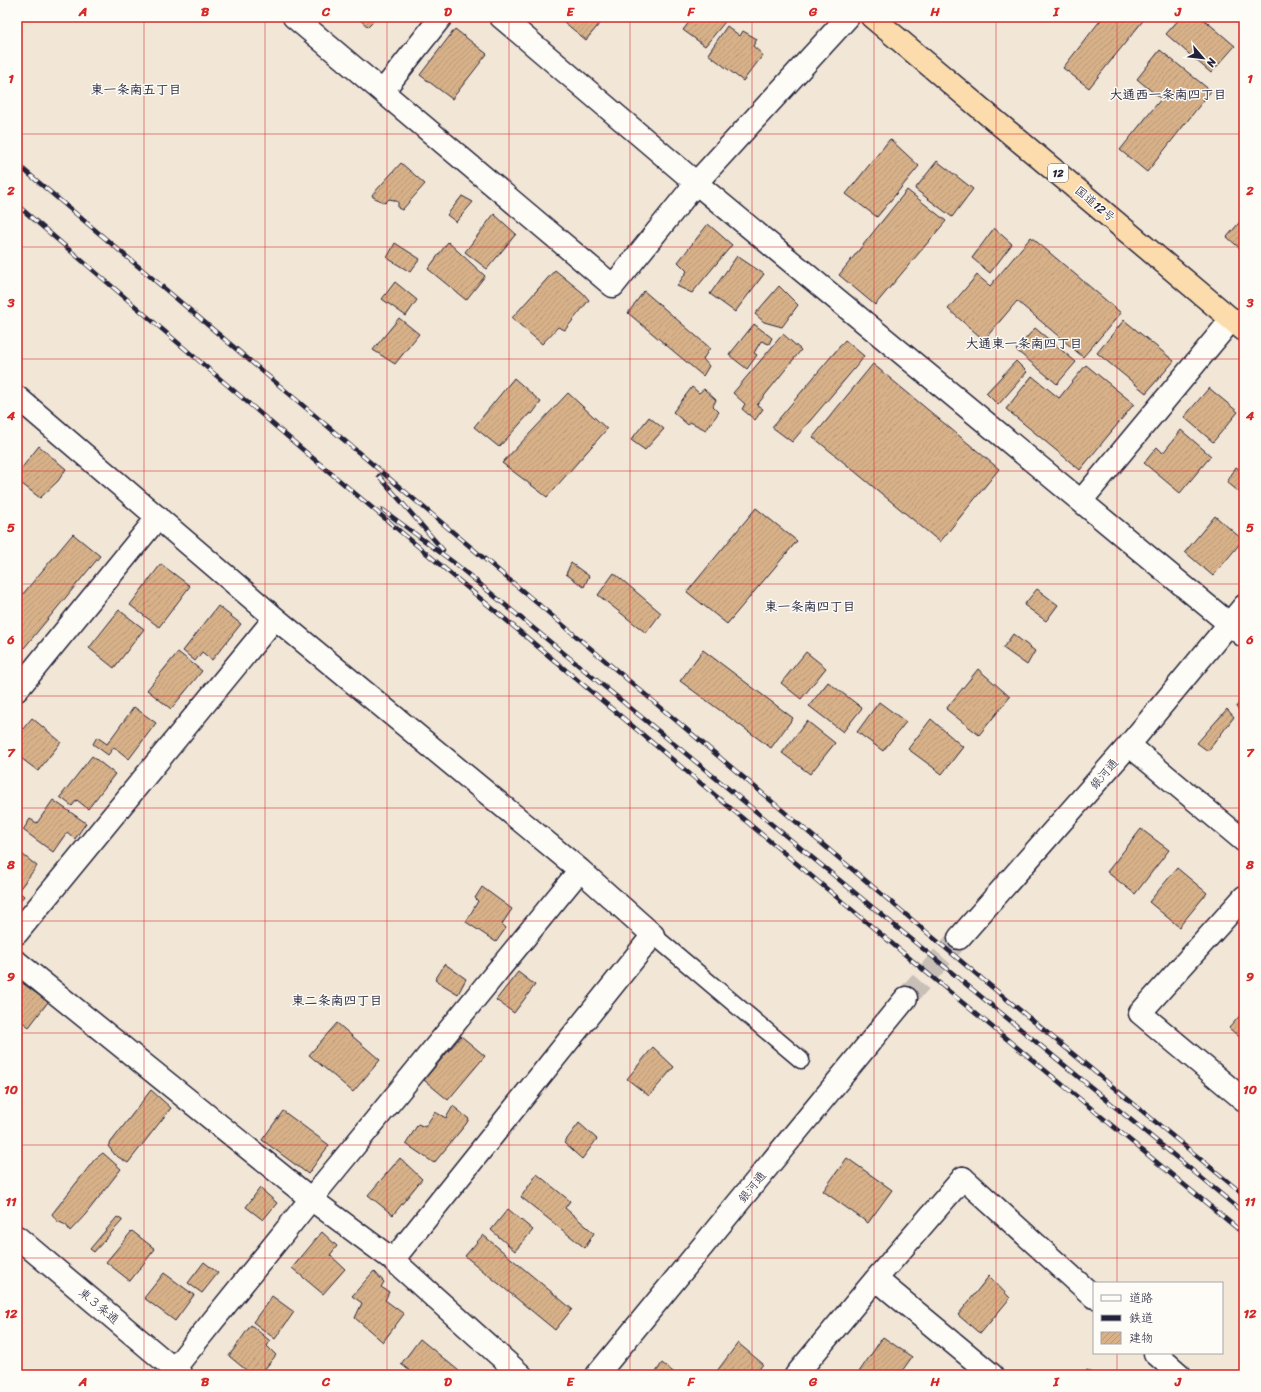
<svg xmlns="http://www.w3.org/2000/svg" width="1261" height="1392" font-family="Sriracha,'Klee One',sans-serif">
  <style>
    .building { fill: url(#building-hatch); stroke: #22223b }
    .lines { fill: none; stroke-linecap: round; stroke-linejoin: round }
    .secondary-tunnel { stroke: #c8bfb7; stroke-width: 22; stroke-dasharray: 22 11; stroke-linecap: butt }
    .lane-casing { stroke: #22223b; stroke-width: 19 }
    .street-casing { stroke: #22223b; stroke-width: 25 }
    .secondary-casing { stroke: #22223b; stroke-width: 25 }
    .highway-casing { stroke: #22223b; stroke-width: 25 }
    .lane { stroke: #fdfcf7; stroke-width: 16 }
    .street { stroke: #fdfcf7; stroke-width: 22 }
    .secondary { stroke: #fdfcf7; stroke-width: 22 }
    .highway { stroke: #fcdcac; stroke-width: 22 }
    .rail-casing { stroke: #22223b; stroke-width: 4.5 }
    .rail { stroke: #fdfcf7; stroke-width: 3; stroke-dasharray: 9; stroke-linecap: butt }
    .grid { fill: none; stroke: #d62828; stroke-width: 1; stroke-opacity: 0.55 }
    .labels { text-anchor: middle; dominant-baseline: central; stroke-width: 3; stroke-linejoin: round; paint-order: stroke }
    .shield { fill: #fdfcf7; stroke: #646373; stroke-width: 1 }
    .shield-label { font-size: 11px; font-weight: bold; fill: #22223b }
    .street-label { font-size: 12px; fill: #22223b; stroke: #fdfcf7 }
    .neighbourhood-label { font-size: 13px; font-weight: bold; fill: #22223b; stroke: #fdfcf7 }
    .neatline { fill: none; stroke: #d62828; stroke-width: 1.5 }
    .grid-label { font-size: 13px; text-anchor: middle; font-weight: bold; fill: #d62828 }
  </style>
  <defs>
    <pattern id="building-hatch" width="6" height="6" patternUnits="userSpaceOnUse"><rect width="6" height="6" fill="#d8b189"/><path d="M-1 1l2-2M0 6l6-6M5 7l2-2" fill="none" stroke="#b99877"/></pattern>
  </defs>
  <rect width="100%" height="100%" fill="#f2e6d6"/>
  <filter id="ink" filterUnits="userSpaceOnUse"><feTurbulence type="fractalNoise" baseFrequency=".025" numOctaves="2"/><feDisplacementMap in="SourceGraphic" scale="8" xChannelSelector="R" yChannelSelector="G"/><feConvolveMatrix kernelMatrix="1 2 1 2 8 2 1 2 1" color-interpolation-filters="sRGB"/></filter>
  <g filter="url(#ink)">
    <path class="building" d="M357,17H378L368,27Z
      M568,17H605L586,40L564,22Z
      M693,17H729L705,46L683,30Z
      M1103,17H1146L1089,88L1063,68Z
      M1181,17H1201L1235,46L1211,73L1166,34Z
      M727,26L740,36L743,31L757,39L753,46L763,55L743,81L708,54Z
      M455,29L487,54L452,99L420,75Z
      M1160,50L1211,91L1147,172L1120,150L1161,99L1137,79Z
      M890,139L919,166L877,217L846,194Z
      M937,161L973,189L952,217L915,189Z
      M401,163L425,184L402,210L398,208V202L394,200L389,199L385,203L373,197L372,195Z
      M907,190L946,221L875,305L839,275Z
      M462,196L473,202L456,222L447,215Z
      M494,214L516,234L487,269L465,252Z
      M1244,217V252L1227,237Z
      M708,224L732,245L692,293L677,286L687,271L678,262Z
      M994,228L1012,244L990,273L972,258Z
      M1031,237L1121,313L1083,357L1017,301L984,340L948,309L977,275L990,286Z
      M448,242L485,276L466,300L428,269Z
      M395,243L420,259L410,272L387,258Z
      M737,256L764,274L735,312L710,294Z
      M555,270L583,293L589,300L565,330L558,327L542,344L512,318Z
      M395,282L417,300L406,316L382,299Z
      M779,286L798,305L782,327L764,322L755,314Z
      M644,291L710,348L703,359L709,366L703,376L628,313Z
      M399,318L419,334L395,364L373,350Z
      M1124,320L1174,361L1146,393L1097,353Z
      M754,324L772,338L769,344L761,341L754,353L757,355L747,369L729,355Z
      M1035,328L1076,362L1057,384L1016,350Z
      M783,334L801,350L757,405L763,409L755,420L742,409L745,404L733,393Z
      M845,340L864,356L860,362L792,442L772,427Z
      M1016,361L1027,372L998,405L986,393Z
      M873,364L999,469L940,542L813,437Z
      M1086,365L1134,404L1080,470L1006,409L1032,376L1059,398Z
      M514,378L541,402L532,414L530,413L499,447L474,427Z
      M692,387L699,393L704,389L716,400L713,406L719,412L706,430L690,422L688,425L673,412Z
      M1209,388L1238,412L1213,442L1184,417Z
      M568,393L607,429L547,497L502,463Z
      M649,417L664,429L645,450L631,440Z
      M1181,430L1211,456L1180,493L1144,463L1157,447L1163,453Z
      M39,446L66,469L58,481L40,498L17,480V474Z
      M1236,467L1244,473V496L1227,482Z
      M756,508L797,541L727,624L687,592Z
      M1215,516L1243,540L1213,576L1185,552Z
      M73,534L100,556L24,648L17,643V601Z
      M571,563L589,576L584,587L566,574Z
      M161,564L190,586L159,627L130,605Z
      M614,573L661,613L646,633L598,595Z
      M1037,589L1058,605L1046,621L1024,605Z
      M218,606L241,624L212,660L202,652L195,661L183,651Z
      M119,610L144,629L114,668L89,648Z
      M1013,634L1035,651L1027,665L1003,648Z
      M703,650L793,718L771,748L680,681Z
      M178,652L202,671L171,709L147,690Z
      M806,652L826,668L801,699L781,683Z
      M978,669L1010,697L979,735L946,709Z
      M828,682L862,708L843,732L809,706Z
      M1244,696V714L1236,707Z
      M879,702L906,722L883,751L857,732Z
      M134,707L156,723L129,759L114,747L108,755L93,744L97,737L107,744Z
      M1227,709L1234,717L1208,751L1197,743Z
      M32,718L61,742L38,771L17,755V736Z
      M931,719L963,747L942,774L908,749Z
      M807,721L835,743L810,774L782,753Z
      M92,756L115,774L88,809L77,800L72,806L60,797Z
      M53,800L86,823L75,839L67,832L53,852L23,830L30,819L37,823Z
      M1141,829L1169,850L1135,894L1107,872Z
      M17,850L37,866L18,891L24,896L17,905Z
      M1177,868L1207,893L1179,927L1149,902Z
      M482,887L512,909L502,924L506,928L496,942L466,922L478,901L475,898Z
      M445,964L466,979L458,994L435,980Z
      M518,972L535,985L514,1013L496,1000Z
      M17,979L48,1002L29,1027L17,1018Z
      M1244,1011V1041L1229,1028Z
      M337,1023L380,1060L353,1092L309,1055Z
      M461,1036L485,1056L448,1100L424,1080Z
      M653,1047L674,1067L649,1096L627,1079Z
      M151,1090L171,1108L128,1163L115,1155L108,1146Z
      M453,1106L469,1119L466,1124L434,1163L406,1144L418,1124L425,1127L435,1112L446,1118Z
      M283,1111L329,1145L308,1174L262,1140Z
      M579,1123L597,1139L582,1159L564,1143Z
      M103,1153L121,1169L85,1215L70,1231L66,1225L57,1221L52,1214L95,1159Z
      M400,1158L422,1179L393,1215L368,1195Z
      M847,1158L892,1190L868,1223L823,1191Z
      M537,1174L570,1201L565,1208L594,1233L585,1248L521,1197Z
      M260,1188L277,1203L263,1220L246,1207Z
      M508,1209L533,1230L515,1251L491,1230Z
      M117,1217L122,1220V1221L94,1252L90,1249Z
      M132,1231L155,1249L130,1281L106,1262Z
      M322,1232L337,1246L330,1255L345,1269L323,1294L292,1268Z
      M483,1235L572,1309L555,1330L465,1256Z
      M204,1262L218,1273L202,1293L188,1283Z
      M374,1271L384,1282L381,1287L389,1292L385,1300L404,1314L383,1342L355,1318L362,1303L352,1296Z
      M164,1273L194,1295L175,1321L144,1298Z
      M989,1276L1010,1298L981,1333L978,1332L958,1315Z
      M272,1296L294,1312L275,1339L253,1322Z
      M251,1325L270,1341L267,1346L276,1355L260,1375H252L229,1356Z
      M883,1337L912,1357L899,1375H857Z
      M420,1339L459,1371L456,1375H415L401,1364Z
      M738,1343L763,1364L755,1375H714Z
      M662,1363L677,1375H654Z
      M1087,1370L1091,1372L1094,1375H1082Z"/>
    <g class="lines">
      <path class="secondary-tunnel" d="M906,998L959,938"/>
      <g class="lane-casing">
        <path id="lane" d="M653,935L801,1060"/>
      </g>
      <g class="street-casing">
        <path id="street" d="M294,17L613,286L696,183L1244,636
          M501,17L696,183L848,17
          M383,91L441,17
          M17,397L275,618L580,870L653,935L393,1260
          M1081,501L1232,319
          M17,690L158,517
          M17,933L275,618
          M17,962L311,1199L393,1260L521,1375
          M876,1279L992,1375
          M174,1369L311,1199L580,870
          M796,1375L876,1279L963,1178"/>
      </g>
      <g class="secondary-casing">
        <path id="secondary" d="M1129,745L1244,841
          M1244,897L1140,1013L1244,1100
          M959,938L1129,745L1244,606
          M963,1178L1094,1297
          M17,1237L181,1375
          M1155,1353L1180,1375
          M597,1375L906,998"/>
      </g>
      <g class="highway-casing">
        <path id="highway" d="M872,17L1244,330"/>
      </g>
      <use href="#lane" class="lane"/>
      <use href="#street" class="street"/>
      <use href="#secondary" class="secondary"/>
      <use href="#highway" class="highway"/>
      <g class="rail-casing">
        <path id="rail" d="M17,164L981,978L1244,1195
          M17,205L302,449L963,1003L1244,1234
          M379,476L443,550
          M383,510L453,562L1244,1213"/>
      </g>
      <use href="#rail" class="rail"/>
    </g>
  </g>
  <path class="grid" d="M144,17V1375M265,17V1375M387,17V1375M509,17V1375M630,17V1375M752,17V1375M874,17V1375M996,17V1375M1117,17V1283M17,134H1244M17,247H1244M17,359H1244M17,471H1244M17,584H1244M17,696H1244M17,808H1244M17,921H1244M17,1033H1244M17,1145H1244M17,1258H1244M1117,1353V1375"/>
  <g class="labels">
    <rect class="shield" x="1048" y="164" width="20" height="18" rx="3"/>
    <g class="shield-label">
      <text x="1058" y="173">12</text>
    </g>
    <g class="street-label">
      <text transform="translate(1095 204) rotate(40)">国道12号</text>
      <text transform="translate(1104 774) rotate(-49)">銀河通</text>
      <text transform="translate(752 1187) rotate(-51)">銀河通</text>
      <text transform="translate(99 1306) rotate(40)">東３条通</text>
    </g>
    <g class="neighbourhood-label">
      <text x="136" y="89">東一条南五丁目</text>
      <text x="1168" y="94">大通西一条南四丁目</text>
      <text x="1024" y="343">大通東一条南四丁目</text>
      <text x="810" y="606">東一条南四丁目</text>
      <text x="337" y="1000">東二条南四丁目</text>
    </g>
  </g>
  <rect width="1261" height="1392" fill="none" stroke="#fdfcf7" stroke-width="44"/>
  <rect x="1093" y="1282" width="130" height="72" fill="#fdfcf7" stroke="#a5a5ac"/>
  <rect x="1101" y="1295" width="20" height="6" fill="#fdfcf7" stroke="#a5a5ac"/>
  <text x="1129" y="1302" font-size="12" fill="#22223b">道路</text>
  <rect x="1101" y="1315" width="20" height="6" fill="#22223b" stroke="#a5a5ac"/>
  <text x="1129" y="1322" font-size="12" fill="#22223b">鉄道</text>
  <rect x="1101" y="1332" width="20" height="12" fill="url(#building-hatch)" stroke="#a5a5ac"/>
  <text x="1129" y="1342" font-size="12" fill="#22223b">建物</text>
  <g transform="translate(1203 58) rotate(118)" stroke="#fdfcf7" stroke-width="3" paint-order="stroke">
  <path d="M0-3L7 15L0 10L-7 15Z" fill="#22223b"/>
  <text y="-6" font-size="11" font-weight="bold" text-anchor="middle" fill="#22223b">N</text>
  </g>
  <rect x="22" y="22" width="1217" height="1348" class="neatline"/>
  <g class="grid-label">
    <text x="83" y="16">A</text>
    <text x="205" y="16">B</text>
    <text x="326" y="16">C</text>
    <text x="448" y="16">D</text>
    <text x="570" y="16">E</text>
    <text x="691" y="16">F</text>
    <text x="813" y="16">G</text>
    <text x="935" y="16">H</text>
    <text x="1056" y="16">I</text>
    <text x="1178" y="16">J</text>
    <text x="11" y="83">1</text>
    <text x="1250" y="83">1</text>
    <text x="11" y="195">2</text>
    <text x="1250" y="195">2</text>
    <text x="11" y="307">3</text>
    <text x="1250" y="307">3</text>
    <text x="11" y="420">4</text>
    <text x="1250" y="420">4</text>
    <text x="11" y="532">5</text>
    <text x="1250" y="532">5</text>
    <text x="11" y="644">6</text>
    <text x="1250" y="644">6</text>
    <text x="11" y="757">7</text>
    <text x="1250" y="757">7</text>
    <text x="11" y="869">8</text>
    <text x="1250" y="869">8</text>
    <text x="11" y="981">9</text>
    <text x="1250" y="981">9</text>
    <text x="11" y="1094">10</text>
    <text x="1250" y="1094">10</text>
    <text x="11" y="1206">11</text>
    <text x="1250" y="1206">11</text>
    <text x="11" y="1318">12</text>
    <text x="1250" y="1318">12</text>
    <text x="83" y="1386">A</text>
    <text x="205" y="1386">B</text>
    <text x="326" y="1386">C</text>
    <text x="448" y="1386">D</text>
    <text x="570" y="1386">E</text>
    <text x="691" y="1386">F</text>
    <text x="813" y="1386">G</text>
    <text x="935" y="1386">H</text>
    <text x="1056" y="1386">I</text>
    <text x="1178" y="1386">J</text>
  </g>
</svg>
